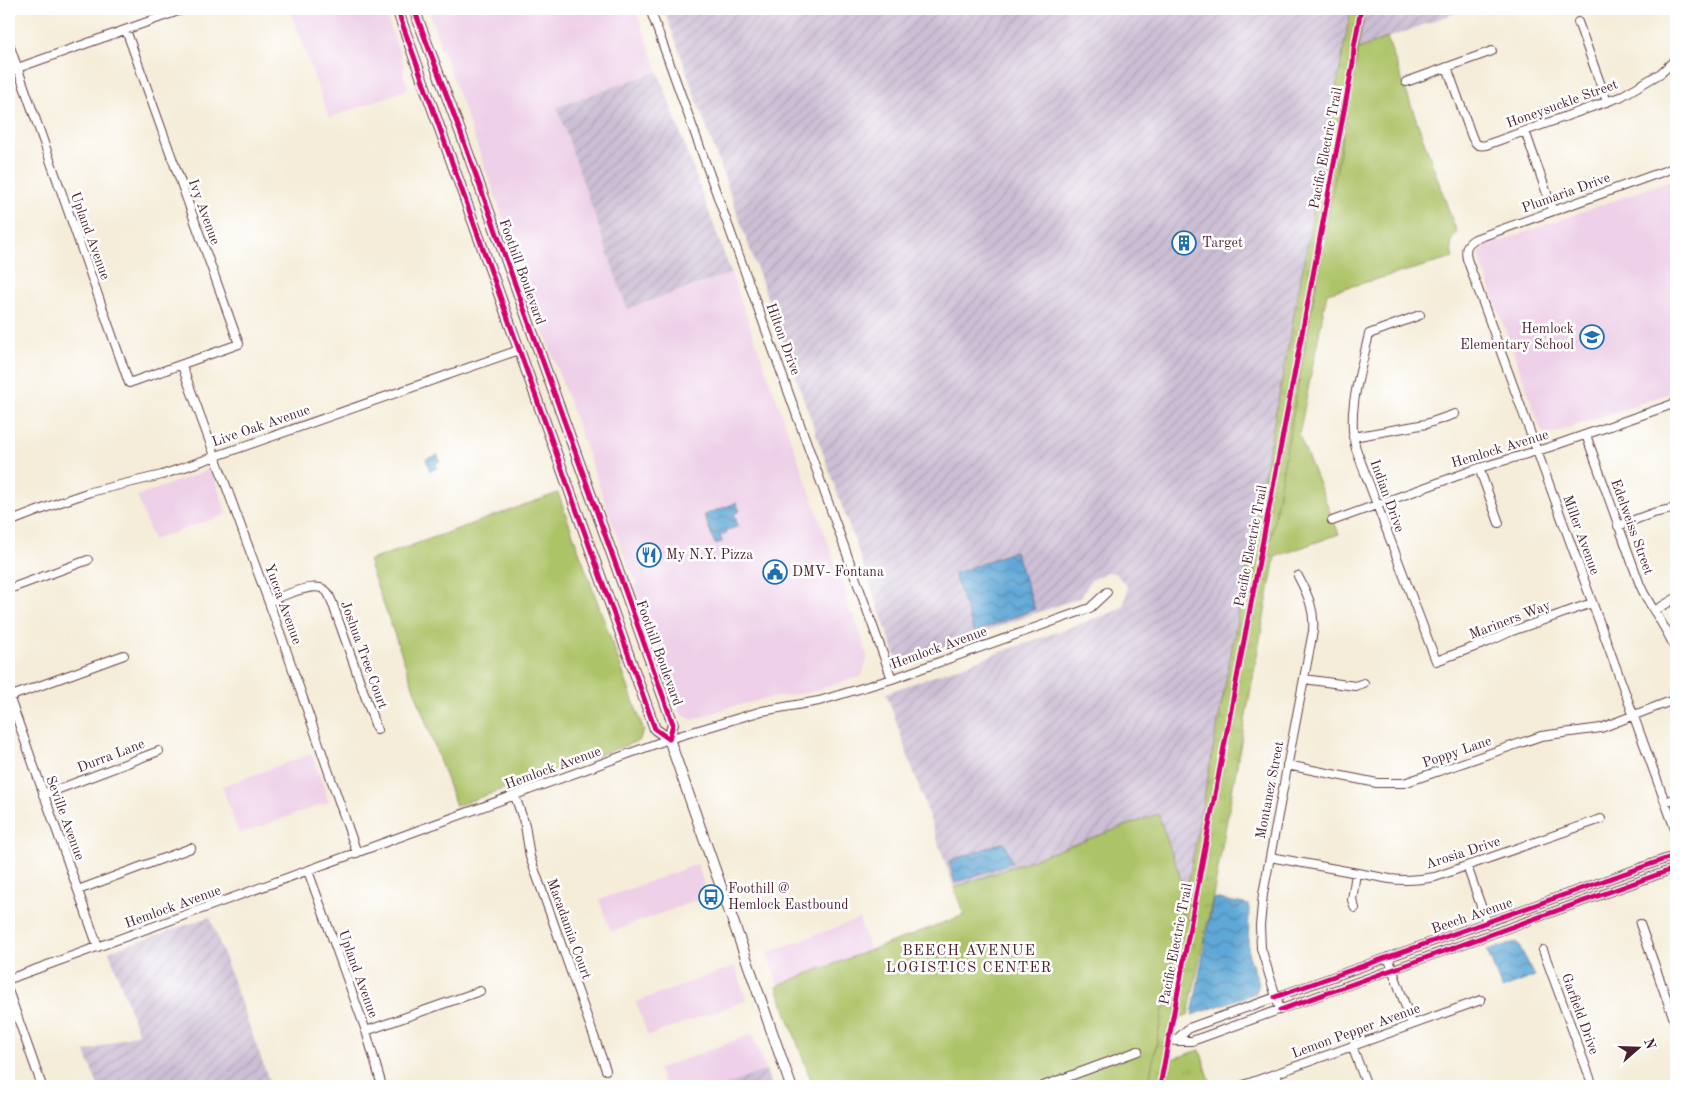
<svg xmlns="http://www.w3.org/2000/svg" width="1685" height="1095" font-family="'Old Standard TT',serif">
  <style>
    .built { fill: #eed0e8 }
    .industrial { fill: url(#industrial-furrows) }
    .green { fill: #adc368; stroke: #7c714a }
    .park { fill: url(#park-tufts); stroke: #7c714a }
    .water { fill: url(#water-waves); stroke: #546380 }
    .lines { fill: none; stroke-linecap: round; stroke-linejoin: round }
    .minor-casing { stroke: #643e45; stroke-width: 10 }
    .major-casing { stroke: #643e45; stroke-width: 12 }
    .minor { stroke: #fff; stroke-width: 8 }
    .major { stroke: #fff; stroke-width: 10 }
    .cycleway-casing { stroke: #fff; stroke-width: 8 }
    .cycleway { stroke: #d6006c; stroke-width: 5 }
    .labels { text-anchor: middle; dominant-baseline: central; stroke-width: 5; stroke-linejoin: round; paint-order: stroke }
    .street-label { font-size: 14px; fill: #4a1f2b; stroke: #fff }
    .poi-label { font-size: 14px; fill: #4a1f2b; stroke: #fff; text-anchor: start }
    .neighbourhood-label { font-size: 15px; letter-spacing: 1px; fill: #4a1f2b; stroke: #fff }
  </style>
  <defs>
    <pattern id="industrial-furrows" width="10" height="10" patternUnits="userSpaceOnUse" patternTransform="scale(1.25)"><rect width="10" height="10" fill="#ccbed4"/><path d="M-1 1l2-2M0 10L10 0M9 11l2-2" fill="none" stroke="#b1a3b6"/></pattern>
    <pattern id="park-tufts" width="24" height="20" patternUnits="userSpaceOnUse" patternTransform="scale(1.25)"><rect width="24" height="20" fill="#adc368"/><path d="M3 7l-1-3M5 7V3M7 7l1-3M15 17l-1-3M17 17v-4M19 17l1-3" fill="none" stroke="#96a75a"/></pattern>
    <pattern id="water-waves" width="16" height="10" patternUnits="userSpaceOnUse" patternTransform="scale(1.25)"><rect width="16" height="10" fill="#5fa7d6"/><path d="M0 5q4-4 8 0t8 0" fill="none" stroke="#5087ae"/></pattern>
  </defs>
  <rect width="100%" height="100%" fill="#fff"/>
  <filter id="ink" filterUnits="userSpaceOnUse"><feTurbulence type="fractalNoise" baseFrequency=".02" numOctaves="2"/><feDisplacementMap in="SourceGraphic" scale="10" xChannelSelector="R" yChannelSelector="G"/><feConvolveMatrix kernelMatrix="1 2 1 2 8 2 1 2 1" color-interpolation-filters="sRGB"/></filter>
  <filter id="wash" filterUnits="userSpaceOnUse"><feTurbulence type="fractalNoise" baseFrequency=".0096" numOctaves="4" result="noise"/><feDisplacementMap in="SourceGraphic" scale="20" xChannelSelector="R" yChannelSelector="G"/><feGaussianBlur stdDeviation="1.12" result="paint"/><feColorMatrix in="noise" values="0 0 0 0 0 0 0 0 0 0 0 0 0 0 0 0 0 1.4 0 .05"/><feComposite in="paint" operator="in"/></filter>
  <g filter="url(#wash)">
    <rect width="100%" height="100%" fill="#f5edd9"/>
    <path class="built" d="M290,9H384L404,65V77L409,89L329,118Z
      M428,9H635L658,71L557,107L627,309L731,273L847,595L845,599L851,615H854L868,657L862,676L811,692L761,700L730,707L693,720L681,714L675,696L672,681L663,656L658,642L652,634L635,587L637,582L632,571L629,569Z
      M1671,180L1676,194V391L1552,434L1542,432L1478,254L1481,248Z
      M211,469L227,514L153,540L137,496Z
      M312,754L329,802L239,834L222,786Z
      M697,864L708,896L611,932L599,900Z
      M859,919L870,950L778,985L767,953Z
      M735,966L747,1000L648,1036L636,1002Z
      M752,1034L766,1070L724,1086H665L658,1069Z"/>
    <path class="industrial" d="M664,9H1351L1186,894L1158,814L954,888L886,693L1113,612L1122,607L1126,598L1127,586L1115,573L1106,572L1091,580L1081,597L906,660L896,657Z
      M1365,9H1466L1358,49Z
      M658,71L731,273L627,309L557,107Z
      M210,917L271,1086H98L85,1052L138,1033L109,951Z
      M766,1070L772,1086H724Z"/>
    <path class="green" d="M1387,38L1457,233C1449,241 1451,248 1453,258L1327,293L1299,435L1339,534L1275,557L1268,554L1358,49Z
      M558,493L644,731L638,741L456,806L368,561Z
      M1158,814L1186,894L1148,1086H926L923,1080L908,1086H813L777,987L778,985L964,915L954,888Z"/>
    <path class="park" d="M1351,9H1365L1268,553L1275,557L1213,896L1188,1015L1175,1020L1169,1060L1200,1050L1211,1084L1204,1086H1148L1186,894Z"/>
    <path class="water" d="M438,455L440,461L436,463L437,468L430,471L426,459Z
      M736,503L740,511L734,514L738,526L726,531V533L720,536L722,542L715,544L704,515Z
      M1015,551L1035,609L974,632L954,574Z
      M1004,842L1012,862L955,883L949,861Z
      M1213,898L1249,905L1248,953L1259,984L1256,993L1192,1015Z
      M1517,942L1535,976L1502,989L1487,950Z"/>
  </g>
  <g filter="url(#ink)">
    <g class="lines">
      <g class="minor-casing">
        <path id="minor" d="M650,9L892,679
          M1578,22L1607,102
          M9,44L129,383L239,344L126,30
          M1447,67L1472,137C1475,144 1479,147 1486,145L1620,97L1661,73L1676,59
          M9,71L184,9
          M1406,82L1492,51
          M1525,131L1553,211
          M1676,167L1475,239C1466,244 1465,249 1467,259L1676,832
          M1420,315L1369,334C1361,371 1346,412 1356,449L1436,661L1488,642L1512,631L1592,603
          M182,366L283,641L357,853
          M1586,435L1640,585C1650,608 1667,627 1676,651
          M1353,437L1426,424L1455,414
          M1479,468L1499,523
          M1332,521L1479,468L1550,447L1676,403
          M9,522L58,503L90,492L162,475L519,350
          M1618,526L1653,513L1676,508
          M9,589L88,560
          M269,601C281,597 316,580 326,591C329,593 330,598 332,602L377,730
          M1654,611L1676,598
          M1304,679L1355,686L1364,683
          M9,696L98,947
          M9,697L124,655
          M1287,765L1377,783H1404L1541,736L1601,728L1676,699
          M43,795L159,751
          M515,796L525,825L530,857L606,1070
          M1665,802L1676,798
          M1270,857L1390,879C1406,881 1419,880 1435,877L1601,819
          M1467,866L1487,923
          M308,871L366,1031L382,1086
          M78,890L191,848
          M1355,908L1352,900L1356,873
          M1640,924L1676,1025
          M1543,950L1593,1086
          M1388,957L1412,1024
          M9,979L669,739L762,711L819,701L892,679L1090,608L1107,592
          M9,993L42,1086
          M1280,1010L1261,948L1260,926L1263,894L1313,631C1315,610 1308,595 1298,576
          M366,1031L480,991
          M1175,1041L1189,1028L1668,858L1676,860
          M1175,1041H1192L1676,868
          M1352,1046L1367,1086
          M1276,1074L1280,1086
          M1043,1086L1138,1051
          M1241,1086L1481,1000"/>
      </g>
      <g class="major-casing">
        <path id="major" d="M397,9L655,729L669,739
          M414,9L460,131L673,724L669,739L791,1086"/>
      </g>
      <use href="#minor" class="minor"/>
      <use href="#major" class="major"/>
      <g class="cycleway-casing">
        <path id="cycleway" d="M397,9L655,729L669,739L673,724L460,131L414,9
          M1275,997L1668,858L1676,860
          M1280,1010L1676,868
          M1160,1086L1353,63L1354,47L1361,9"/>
      </g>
      <use href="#cycleway" class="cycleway"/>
    </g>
  </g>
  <defs>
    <g id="building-ring" transform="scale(1.25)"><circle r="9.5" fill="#fff" stroke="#1f6fb2" stroke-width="1.5"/><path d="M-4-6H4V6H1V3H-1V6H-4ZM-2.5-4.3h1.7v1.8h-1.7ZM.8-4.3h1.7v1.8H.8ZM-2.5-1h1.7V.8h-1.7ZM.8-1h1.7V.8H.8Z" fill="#1f6fb2"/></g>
    <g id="school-ring" transform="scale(1.25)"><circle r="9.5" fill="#fff" stroke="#1f6fb2" stroke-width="1.5"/><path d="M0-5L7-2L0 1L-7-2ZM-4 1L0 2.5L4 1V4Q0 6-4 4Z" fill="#1f6fb2"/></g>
    <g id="restaurant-ring" transform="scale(1.25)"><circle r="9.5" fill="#fff" stroke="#1f6fb2" stroke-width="1.5"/><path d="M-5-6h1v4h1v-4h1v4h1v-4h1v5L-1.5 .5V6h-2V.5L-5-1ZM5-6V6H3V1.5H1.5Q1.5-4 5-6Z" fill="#1f6fb2"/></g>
    <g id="civic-ring" transform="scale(1.25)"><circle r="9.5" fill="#fff" stroke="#1f6fb2" stroke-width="1.5"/><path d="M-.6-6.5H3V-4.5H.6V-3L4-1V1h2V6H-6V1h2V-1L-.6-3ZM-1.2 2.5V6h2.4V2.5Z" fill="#1f6fb2"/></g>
    <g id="bus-ring" transform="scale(1.25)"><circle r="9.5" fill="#fff" stroke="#1f6fb2" stroke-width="1.5"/><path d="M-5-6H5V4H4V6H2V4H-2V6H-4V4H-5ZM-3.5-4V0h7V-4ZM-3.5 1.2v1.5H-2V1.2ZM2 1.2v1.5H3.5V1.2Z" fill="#1f6fb2"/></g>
  </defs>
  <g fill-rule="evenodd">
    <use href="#building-ring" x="1184" y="243"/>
    <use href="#school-ring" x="1592" y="337"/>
    <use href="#restaurant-ring" x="649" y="555"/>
    <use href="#civic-ring" x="775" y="572"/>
    <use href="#bus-ring" x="711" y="897"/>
  </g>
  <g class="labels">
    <g class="street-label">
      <text transform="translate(1562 104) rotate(-20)">Honeysuckle Street</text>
      <text transform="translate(1326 148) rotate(-79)">Pacific Electric Trail</text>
      <text transform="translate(1566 193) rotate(-20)">Plumaria Drive</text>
      <text transform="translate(204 212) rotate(70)">Ivy Avenue</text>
      <text transform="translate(90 236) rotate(70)">Upland Avenue</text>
      <text transform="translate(522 272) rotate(70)">Foothill Boulevard</text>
      <text transform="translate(783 339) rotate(70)">Hilton Drive</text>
      <text transform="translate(261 426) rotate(-19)">Live Oak Avenue</text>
      <text transform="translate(1500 449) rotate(-17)">Hemlock Avenue</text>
      <text transform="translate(1387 496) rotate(70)">Indian Drive</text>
      <text transform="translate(1632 527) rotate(70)">Edelweiss Street</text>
      <text transform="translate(1581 535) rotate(70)">Miller Avenue</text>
      <text transform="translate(1251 546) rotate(-79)">Pacific Electric Trail</text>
      <text transform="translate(283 604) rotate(70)">Yucca Avenue</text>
      <text transform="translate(1510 620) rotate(-21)">Mariners Way</text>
      <text transform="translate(939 648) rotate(-20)">Hemlock Avenue</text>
      <text transform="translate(659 653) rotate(70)">Foothill Boulevard</text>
      <text transform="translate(364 655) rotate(70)">Joshua Tree Court</text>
      <text transform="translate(1457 752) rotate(-19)">Poppy Lane</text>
      <text transform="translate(111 756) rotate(-21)">Durra Lane</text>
      <text transform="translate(553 768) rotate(-20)">Hemlock Avenue</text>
      <text transform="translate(1270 790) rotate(-79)">Montanez Street</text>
      <text transform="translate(65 818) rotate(70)">Seville Avenue</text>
      <text transform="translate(1463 853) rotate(-18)">Arosia Drive</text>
      <text transform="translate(173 907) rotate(-20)">Hemlock Avenue</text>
      <text transform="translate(1472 916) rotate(-19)">Beech Avenue</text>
      <text transform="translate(569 929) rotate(70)">Macadamia Court</text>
      <text transform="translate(1176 944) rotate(-79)">Pacific Electric Trail</text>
      <text transform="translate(358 974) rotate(70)">Upland Avenue</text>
      <text transform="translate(1580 1014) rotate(70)">Garfield Drive</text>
      <text transform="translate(1356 1031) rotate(-20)">Lemon Pepper Avenue</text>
    </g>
    <g class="poi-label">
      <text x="1202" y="243">Target</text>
      <text x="1574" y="329" text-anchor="end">Hemlock<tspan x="1574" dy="16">Elementary School</tspan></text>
      <text x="666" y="555">My N.Y. Pizza</text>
      <text x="792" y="572">DMV- Fontana</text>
      <text x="728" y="889">Foothill @<tspan x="728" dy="16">Hemlock Eastbound</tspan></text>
    </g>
    <g class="neighbourhood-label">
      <text x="969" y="951">BEECH AVENUE<tspan x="969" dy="17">LOGISTICS CENTER</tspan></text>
    </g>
  </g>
  <rect width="1685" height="1095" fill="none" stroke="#fff" stroke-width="30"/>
  <g transform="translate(1638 1048) rotate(70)" stroke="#ffffff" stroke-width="4" paint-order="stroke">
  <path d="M0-4L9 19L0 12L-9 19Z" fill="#4a1f2b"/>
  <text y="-8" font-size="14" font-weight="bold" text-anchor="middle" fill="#4a1f2b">N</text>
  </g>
</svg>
